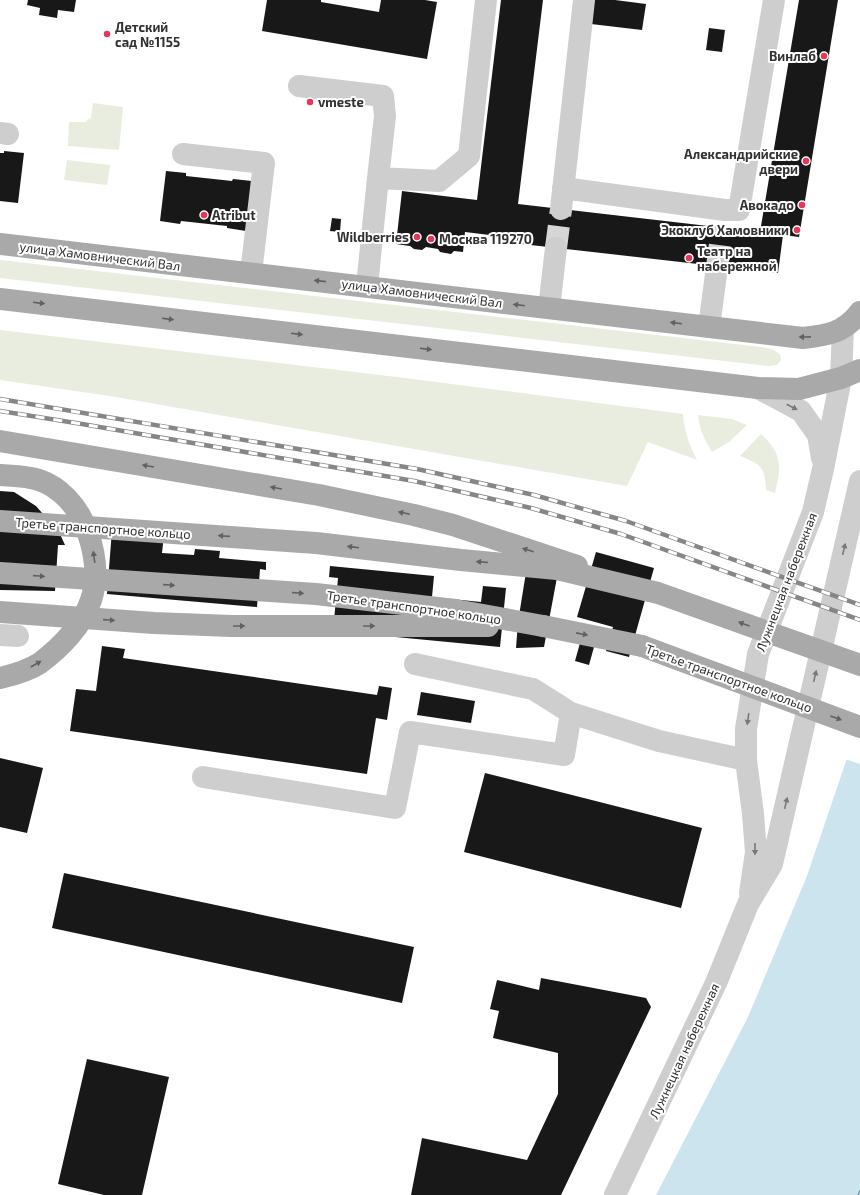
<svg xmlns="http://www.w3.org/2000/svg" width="860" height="1195" font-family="'Exo 2',sans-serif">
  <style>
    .green { fill: #e9eddf }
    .water { fill: #cce4ed }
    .pier { fill: #fff }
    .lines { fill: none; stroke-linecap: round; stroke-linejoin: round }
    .ferry { stroke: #3e7e94; stroke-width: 1; stroke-dasharray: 5 4; stroke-linecap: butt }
    .building { fill: #181818 }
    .minor-tunnel { stroke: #d6d6d6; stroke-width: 22; stroke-dasharray: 22 11; stroke-linecap: butt }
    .minor { stroke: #cecece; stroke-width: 22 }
    .major { stroke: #a9a9a9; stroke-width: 22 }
    .rail-casing { stroke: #868686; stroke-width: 4.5 }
    .rail { stroke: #fff; stroke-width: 3; stroke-dasharray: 9; stroke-linecap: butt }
    .major-bridge { stroke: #a9a9a9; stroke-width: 22 }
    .oneway { fill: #616161 }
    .oneway2 { fill: #787878 }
    .poi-dot { fill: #e5365b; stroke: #fff; stroke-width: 1.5 }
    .labels { text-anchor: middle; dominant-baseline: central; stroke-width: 4; stroke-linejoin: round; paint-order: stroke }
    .poi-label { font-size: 13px; font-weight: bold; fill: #313131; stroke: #fff; text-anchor: start }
    .street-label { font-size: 13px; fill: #313131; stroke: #fff }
  </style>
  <rect width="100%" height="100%" fill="#fff"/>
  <path class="green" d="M93,103L123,107L119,150L68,146L69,122H85L91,117Z
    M67,160L110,165L107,185L64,180Z
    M0,260L761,347L772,349L780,354L781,360L777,365L769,366L0,278Z
    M0,330L405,378L683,414C684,431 689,444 697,460L648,442L627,486L110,396L0,380Z
    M698,415L732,419L747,425L729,442L712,452C705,440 699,429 698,415Z
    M761,434C783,454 781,467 775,493L766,490C765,467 761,464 740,456Z"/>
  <path class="water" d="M860,720V1195H656L748,1017L807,876Z"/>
  <path class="pier" d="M860,718V764L845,759L858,719Z"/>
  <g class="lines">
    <path class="ferry" d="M858,1195L860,1190"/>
  </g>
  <path class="building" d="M28,0H76L74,12L58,10L57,18L39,15L40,8L27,5Z
    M267,0H321V2L379,12L381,0H425L437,2L427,59L262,31Z
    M501,0H543L518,204L760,232L799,0H838L799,237L783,235L778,273L513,243L514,238L465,232L463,252L454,251L451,254L440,252L438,249L426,247L422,250L414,249L410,246L396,244L402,191L477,200Z
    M594,0H615L646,4L642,30L591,24Z
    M709,28L725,30L722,52L706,50Z
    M4,151L24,153L18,203L0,201V153H4Z
    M166,171L186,173V176L232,181L233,179L252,181L246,231L227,228V226L181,221L180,224L160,221Z
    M332,218L341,219L340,232L330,231Z
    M0,491L14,492L36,506L50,522L54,521L65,545H58L55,591L0,590Z
    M112,530L164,535L162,553L194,555L195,549L220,551L219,558L266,562V570L260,569L257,607L107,594Z
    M596,552L654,568L629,657L606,651L613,627L577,617Z
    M330,566L434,576L432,597L481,602L483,586L506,588L500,647L333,631L338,578L329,577Z
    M527,566L558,572L544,647L516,648L518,622Z
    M580,643L594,647L589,665L575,661Z
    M102,646L125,649L123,658L377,695L379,686L392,688L387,720L376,718L367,774L70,731L76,689L96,691Z
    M421,692L475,701L471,723L417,715Z
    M0,758L43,768L27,833L0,827Z
    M485,773L702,828L681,908L464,852Z
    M64,873L414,947L402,1003L52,928Z
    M541,978L646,998L651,1007L561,1195H411L422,1138L527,1160L558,1094V1053L493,1038L499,1011L490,1009L497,980L539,990Z
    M87,1059L169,1077L142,1195H104L58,1184Z"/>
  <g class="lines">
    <path class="minor-tunnel" d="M556,248L561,209
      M717,267L722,228"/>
    <path class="minor" d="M299,86L383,96L385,116L378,178
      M0,133L8,134
      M183,154L264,163L251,273
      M563,188L725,210H739L774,0
      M561,209L584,0
      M367,286L378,178L439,181L469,156L486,0
      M549,308L556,248
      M709,327L717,267
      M758,388L801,411L818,435L822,458
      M0,635L18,636
      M415,664L533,689L571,713L659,741L746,760
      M203,777L395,808L410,732L564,755L571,713
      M750,893L756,852L753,814L746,760V729L758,654L813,512L823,469L841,378L843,329
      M615,1195L716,983L748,904L772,864L860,481"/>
    <path class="major" d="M0,244L803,338C828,335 844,333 860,312
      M0,299L758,388L799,389L841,378L860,370
      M0,441L319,495L414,515L453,525L577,566
      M0,475C13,476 27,476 39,480C60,487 77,506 85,526C95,549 99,576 91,600C83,625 60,648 40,663C28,671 13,675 0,678
      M543,626L642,646"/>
    <g class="rail-casing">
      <path id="rail" d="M0,399L417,469L534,495L626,521L860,605
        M0,411L82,424L414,481L531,508L621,534L860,620"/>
    </g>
    <use href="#rail" class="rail"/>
    <path class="major-bridge" d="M0,521L316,543L461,560L557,569L658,593L860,665
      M0,573L316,594L455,610L543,626
      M0,612L154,623L231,626H488
      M642,646L860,727"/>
  </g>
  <defs><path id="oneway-solid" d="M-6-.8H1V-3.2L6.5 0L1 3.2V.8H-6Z"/></defs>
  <g class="oneway">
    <use href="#oneway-solid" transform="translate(320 281) rotate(-174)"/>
    <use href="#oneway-solid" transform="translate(39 303) rotate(7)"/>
    <use href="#oneway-solid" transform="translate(519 305) rotate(-173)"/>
    <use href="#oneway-solid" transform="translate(168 319) rotate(7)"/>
    <use href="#oneway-solid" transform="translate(676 323) rotate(-173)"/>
    <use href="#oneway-solid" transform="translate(297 334) rotate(7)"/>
    <use href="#oneway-solid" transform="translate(805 337) rotate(179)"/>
    <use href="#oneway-solid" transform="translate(426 349) rotate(7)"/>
    <use href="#oneway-solid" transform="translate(148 466) rotate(-170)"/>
    <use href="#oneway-solid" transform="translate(276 488) rotate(-170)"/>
    <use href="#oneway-solid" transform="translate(404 513) rotate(-168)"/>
    <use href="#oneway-solid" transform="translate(224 536) rotate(-176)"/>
    <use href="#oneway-solid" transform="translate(353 547) rotate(-173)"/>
    <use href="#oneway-solid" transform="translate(528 550) rotate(-162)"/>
    <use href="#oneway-solid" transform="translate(94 557) rotate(-98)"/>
    <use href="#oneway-solid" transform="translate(482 562) rotate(-175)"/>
    <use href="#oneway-solid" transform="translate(39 576) rotate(4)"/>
    <use href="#oneway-solid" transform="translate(169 585) rotate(4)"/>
    <use href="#oneway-solid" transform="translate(298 593) rotate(4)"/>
    <use href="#oneway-solid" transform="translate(109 620) rotate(4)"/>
    <use href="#oneway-solid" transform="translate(744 624) rotate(-160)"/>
    <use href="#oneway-solid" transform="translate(239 626)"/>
    <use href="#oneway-solid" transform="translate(369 626)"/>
    <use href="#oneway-solid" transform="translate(582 634) rotate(11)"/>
    <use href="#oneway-solid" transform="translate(36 664) rotate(-30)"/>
    <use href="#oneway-solid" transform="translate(836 718) rotate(20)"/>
  </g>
  <g class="oneway2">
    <use href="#oneway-solid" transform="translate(792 407) rotate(27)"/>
    <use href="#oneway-solid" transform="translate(844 549) rotate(-77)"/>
    <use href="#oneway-solid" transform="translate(815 676) rotate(-77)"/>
    <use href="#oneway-solid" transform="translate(748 719) rotate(98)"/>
    <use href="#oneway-solid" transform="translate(786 803) rotate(-77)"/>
    <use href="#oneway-solid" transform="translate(755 849) rotate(90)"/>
  </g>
  <g class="poi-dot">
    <circle cx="107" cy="34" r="4"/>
    <circle cx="824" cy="56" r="4"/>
    <circle cx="310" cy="102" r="4"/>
    <circle cx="806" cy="161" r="4"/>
    <circle cx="802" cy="205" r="4"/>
    <circle cx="204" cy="215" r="4"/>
    <circle cx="797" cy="230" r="4"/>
    <circle cx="417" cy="237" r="4"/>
    <circle cx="431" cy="239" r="4"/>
    <circle cx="689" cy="258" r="4"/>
  </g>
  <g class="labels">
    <g class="poi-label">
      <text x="115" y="27">Детский<tspan x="115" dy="15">сад №1155</tspan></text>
      <text x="816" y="56" text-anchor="end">Винлаб</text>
      <text x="318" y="102">vmeste</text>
      <text x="798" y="154" text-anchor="end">Александрийские<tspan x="798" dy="15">двери</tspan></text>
      <text x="794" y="205" text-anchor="end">Авокадо</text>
      <text x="212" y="215">Atribut</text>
      <text x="789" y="230" text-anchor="end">Экоклуб Хамовники</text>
      <text x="409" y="237" text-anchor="end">Wildberries</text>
      <text x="439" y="239">Москва 119270</text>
      <text x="697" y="251">Театр на<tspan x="697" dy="15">набережной</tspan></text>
    </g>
    <g class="street-label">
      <text transform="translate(100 256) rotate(7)">улица Хамовнический Вал</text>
      <text transform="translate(422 293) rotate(7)">улица Хамовнический Вал</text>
      <text transform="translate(103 528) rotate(4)">Третье транспортное кольцо</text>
      <text transform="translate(786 582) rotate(-69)">Лужнецкая набережная</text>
      <text transform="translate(414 607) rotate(8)">Третье транспортное кольцо</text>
      <text transform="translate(729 678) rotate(20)">Третье транспортное кольцо</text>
      <text transform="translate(684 1051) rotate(-65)">Лужнецкая набережная</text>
    </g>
  </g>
</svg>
